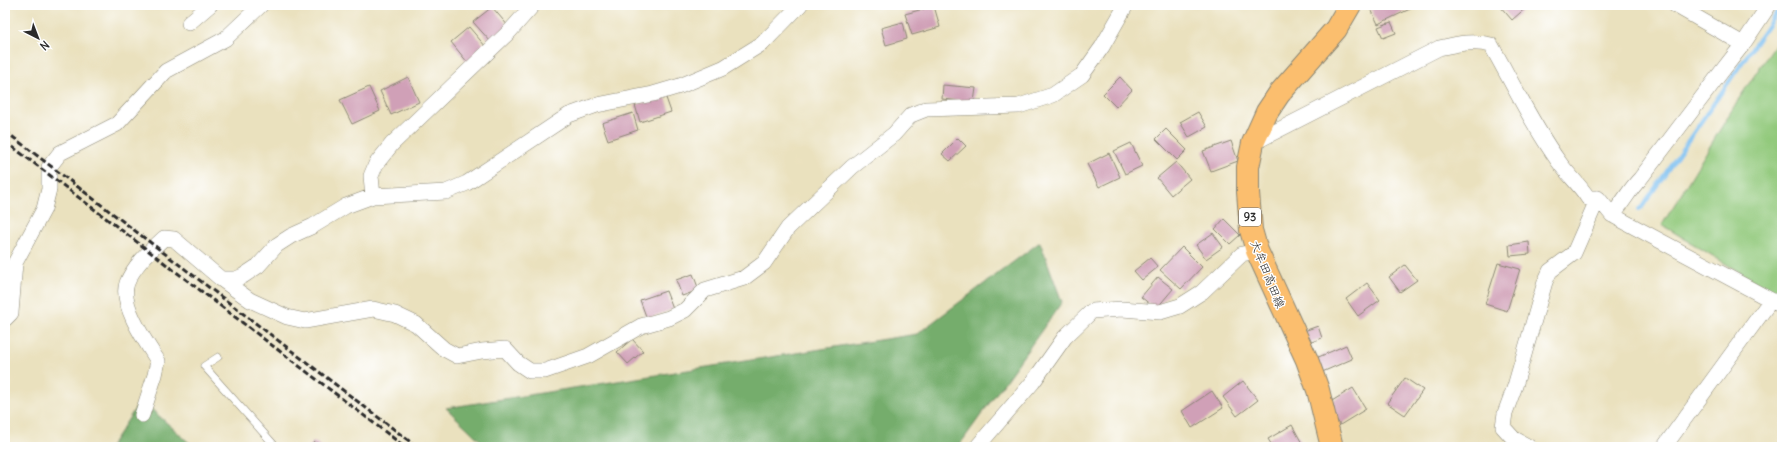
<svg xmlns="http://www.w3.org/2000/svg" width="1787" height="452" font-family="Delius,'Klee One',sans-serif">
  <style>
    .green { fill: #92c97c; stroke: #5e7a54 }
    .forest { fill: #75ad6c; stroke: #506c4c }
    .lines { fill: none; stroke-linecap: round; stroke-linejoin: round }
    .stream { stroke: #79bef0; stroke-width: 4 }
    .building { fill: #d0a0b7 }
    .service-casing { stroke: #8a8674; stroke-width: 8 }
    .minor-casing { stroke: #8a8674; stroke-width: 16 }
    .primary-casing { stroke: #8a8674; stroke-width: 24 }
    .service { stroke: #fff; stroke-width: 7 }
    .minor { stroke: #fff; stroke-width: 15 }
    .primary { stroke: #fbbe6e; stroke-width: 22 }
    .rail { stroke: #2b2b2b; stroke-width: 3; stroke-dasharray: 6 3; stroke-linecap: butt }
    .labels { text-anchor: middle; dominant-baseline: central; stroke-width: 3; stroke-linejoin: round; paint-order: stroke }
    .shield { fill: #fff; stroke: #6b6b6b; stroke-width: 1 }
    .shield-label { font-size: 11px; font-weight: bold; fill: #2b2b2b }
    .street-label { font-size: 12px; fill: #2b2b2b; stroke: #fff }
  </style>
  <rect width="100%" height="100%" fill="#fff"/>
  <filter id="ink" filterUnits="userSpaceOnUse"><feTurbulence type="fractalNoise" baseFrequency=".025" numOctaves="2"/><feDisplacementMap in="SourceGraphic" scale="8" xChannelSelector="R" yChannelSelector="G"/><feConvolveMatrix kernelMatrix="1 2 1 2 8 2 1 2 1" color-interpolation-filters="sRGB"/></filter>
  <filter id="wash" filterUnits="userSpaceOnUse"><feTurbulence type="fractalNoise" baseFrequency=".012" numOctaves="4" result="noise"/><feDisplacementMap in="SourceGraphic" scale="16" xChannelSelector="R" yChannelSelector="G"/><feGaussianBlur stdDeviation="0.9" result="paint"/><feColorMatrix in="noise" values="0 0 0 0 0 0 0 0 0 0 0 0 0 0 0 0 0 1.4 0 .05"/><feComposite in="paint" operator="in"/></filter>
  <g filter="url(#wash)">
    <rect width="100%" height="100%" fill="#eae1be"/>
    <path class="green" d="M1782,34V298L1662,225L1738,100Z"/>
    <path class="forest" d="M1040,242L1062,302L958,447H487L446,408L917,334Z
      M141,400L194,447H110Z"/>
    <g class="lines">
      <path class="stream" d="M1639,209L1642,207L1782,5"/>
    </g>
    <g id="blocks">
      <path class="building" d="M1369,5H1409L1410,9L1378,24Z
        M1499,5H1529L1512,20Z
        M934,6L940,27L912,35L905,14Z
        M492,7L509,27L491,42L473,22Z
        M903,22L907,39L886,45L881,28Z
        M1391,22L1396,33L1383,38L1378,27Z
        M469,27L486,47L468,63L451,42Z
        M408,77L419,102L391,115L380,91Z
        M1120,77L1132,90L1116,107L1103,94Z
        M943,85L976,88L974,102L942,99Z
        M369,87L380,111L352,124L340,100Z
        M665,95L671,112L640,122L635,105Z
        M1198,112L1207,127L1189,137L1180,122Z
        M633,113L638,130L608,140L602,123Z
        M1166,129L1187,150L1177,160L1156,139Z
        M958,138L966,146L950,161L942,154Z
        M1231,141L1238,161L1211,171L1203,151Z
        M1131,143L1142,166L1125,174L1114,151Z
        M1109,153L1120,177L1099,187L1087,164Z
        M1176,162L1190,179L1171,195L1157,178Z
        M1224,219L1240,235L1230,244L1215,229Z
        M1213,233L1223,247L1206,259L1196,245Z
        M1529,242L1530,254L1510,256L1509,245Z
        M1182,247L1202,267L1181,289L1160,270Z
        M1150,258L1158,267L1142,280L1134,271Z
        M1498,263L1520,269L1507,311L1485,304Z
        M1405,265L1417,280L1400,292L1389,277Z
        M693,274L699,290L682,296L676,280Z
        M1158,277L1173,289L1156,309L1141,297Z
        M1367,283L1380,300L1358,316L1346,299Z
        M666,291L673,309L647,319L640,300Z
        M1318,326L1322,338L1309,343L1304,331Z
        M632,339L643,351L628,364L617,352Z
        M1346,345L1352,359L1320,373L1314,359Z
        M1405,378L1423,390L1405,415L1387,403Z
        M1243,381L1258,400L1237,416L1223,397Z
        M1353,388L1366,409L1340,425L1327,404Z
        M1212,391L1223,408L1192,428L1182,411Z
        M1292,425L1304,447H1273L1268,439Z
        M314,441L322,447H309Z"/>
    </g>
  </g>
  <g filter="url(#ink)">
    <use href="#blocks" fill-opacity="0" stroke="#8a8674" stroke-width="1"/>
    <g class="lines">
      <g class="service-casing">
        <path id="service" d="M218,357L204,366L276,447"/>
      </g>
      <g class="minor-casing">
        <path id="minor" d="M189,23L210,5
          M1743,44L1769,5
          M1253,143L1439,48C1457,44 1473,40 1491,45C1513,84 1533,126 1559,162C1568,175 1580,185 1588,198H1598L1612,215L1782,306
          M373,196L371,176L376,164L392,144L510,31L533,5
          M1612,215C1623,203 1629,190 1640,179L1722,71L1743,44L1675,5
          M221,279H236L243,276L258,266L277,245L291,236L313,226L346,206L373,196L446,192L467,183L569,115L597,105L653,94L680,86L723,68L763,43L800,5
          M5,319L11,313L15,263L44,209L49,189V167L60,153L117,124L166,71L225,39L261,5
          M142,415L155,375L158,361C147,344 119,304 127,283C134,265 150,251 164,238L174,239L221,279L250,300L287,317L305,321L373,309L395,314L416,324L444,349L457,356L482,351L505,349L518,363L530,371H545L588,356L641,326L669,318L685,310L705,290L744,278L764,263L788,228L852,167L894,134L911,115L926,109L1019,106L1053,95L1082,75L1102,47L1126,5
          M977,447L1033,382L1065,337L1092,311L1122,309L1160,312L1180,306L1202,292L1242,254L1257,251
          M1529,447L1513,438L1503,427L1505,413L1515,386L1545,282L1550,271L1574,253L1598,198
          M1664,447L1771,300"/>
      </g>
      <g class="primary-casing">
        <path id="primary" d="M1330,447L1331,443L1318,390L1307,360L1257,251L1251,230L1248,192V167L1253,143L1267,112L1279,94L1336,29L1350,5"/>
      </g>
      <use href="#service" class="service"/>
      <use href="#minor" class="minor"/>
      <use href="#primary" class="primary"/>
      <path class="rail" d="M5,131L417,447
        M5,141L405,447"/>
    </g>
  </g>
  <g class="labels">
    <rect class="shield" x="1239" y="208" width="22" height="18" rx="3"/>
    <g class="shield-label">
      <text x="1250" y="217">93</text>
    </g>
    <g class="street-label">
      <text transform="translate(1268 274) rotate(68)">大牟田高田線</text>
    </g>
  </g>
  <rect width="1787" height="452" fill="none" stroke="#fff" stroke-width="20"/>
  <g transform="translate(38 38) rotate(138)" stroke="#ffffff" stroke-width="3" paint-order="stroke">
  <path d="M0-3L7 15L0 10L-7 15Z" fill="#2b2b2b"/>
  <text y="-6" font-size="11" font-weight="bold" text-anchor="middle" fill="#2b2b2b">N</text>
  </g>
</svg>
